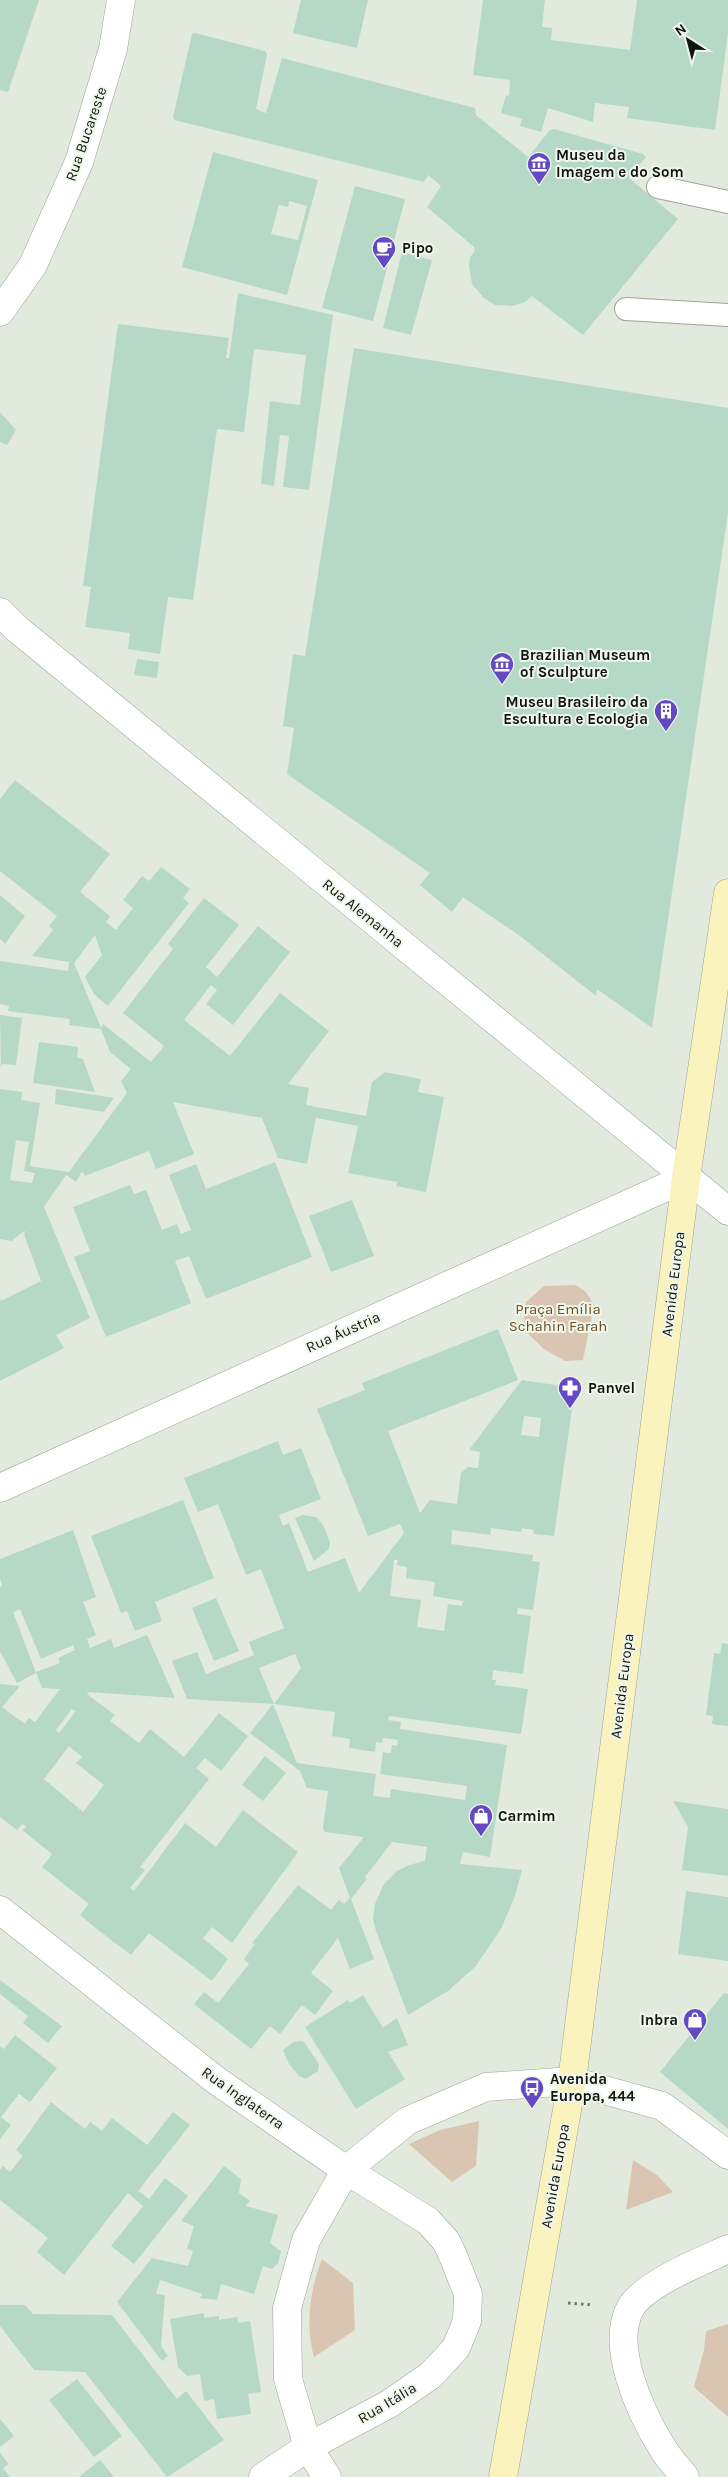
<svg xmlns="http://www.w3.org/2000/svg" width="728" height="2477" font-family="Karla,sans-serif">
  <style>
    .green { fill: #d9c5b1 }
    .building { fill: #b6d8c6; fill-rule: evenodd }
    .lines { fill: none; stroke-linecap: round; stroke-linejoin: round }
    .service-casing { stroke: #9da498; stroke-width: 24 }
    .pedestrian-casing { stroke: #9da498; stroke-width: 29 }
    .minor-casing { stroke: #9da498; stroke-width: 29 }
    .secondary-casing { stroke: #9da498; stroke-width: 29 }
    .path { stroke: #737870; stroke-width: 3; stroke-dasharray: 2.5 4; stroke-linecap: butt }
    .service { stroke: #fff; stroke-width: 22 }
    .pedestrian { stroke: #fff; stroke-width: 28 }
    .minor { stroke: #fff; stroke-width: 28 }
    .secondary { stroke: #fbf3be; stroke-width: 28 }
    .labels { text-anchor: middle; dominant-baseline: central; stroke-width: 4; stroke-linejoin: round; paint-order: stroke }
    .street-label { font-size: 15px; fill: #121410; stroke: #eff7ea }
    .poi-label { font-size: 15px; font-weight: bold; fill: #121410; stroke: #eff7ea; text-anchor: start }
    .park-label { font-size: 15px; fill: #6f4d23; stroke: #eff7ea }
  </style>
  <rect width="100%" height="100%" fill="#e2eadd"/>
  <path class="green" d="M576,1285L586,1292L594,1305L583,1360L565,1361L544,1349L523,1329L526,1302L544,1286Z
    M479,2121L476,2166L452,2182L409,2144L440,2130Z
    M633,2160L657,2175L673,2192L626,2210Z
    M322,2259L353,2283L355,2330L314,2357C305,2325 310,2290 322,2259Z
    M728,2324V2417L694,2387L704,2350L706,2331Z"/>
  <path class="building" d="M0,0H39L8,92L0,90Z
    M301,0H368L357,48L293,33Z
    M483,0H545L542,27L552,28L551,40L630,50L637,0H728V33L715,130L627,118L629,107L595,103L593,122L548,108L541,132L520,126L522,119L501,113L506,95L509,96L510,80L473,75Z
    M195,33L265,51L267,54L256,109L266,113L282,58L475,108L476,115L528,157L550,130L554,129L643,154L646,157L629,178L678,219L583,335L532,296L525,302L513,306L495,305L484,298L472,284L469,266L470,257L475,251L474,247L427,207L441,186L428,175L424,182L174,120L173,117L192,34Z
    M213,152L318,180L287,295L182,267ZM289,201L307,206L298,240L271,234L279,205L288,207Z
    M355,186L405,199L373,321L322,308Z
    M402,252L432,260L411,335L383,328Z
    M238,293L333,315L309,490L283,487L289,436L280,435L274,486L261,484L270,401L300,405L306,355L254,349L244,432L217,429L193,600L168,597L160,654L128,649L130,633L85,627L91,587L83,586L118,324L229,338L226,358H229Z
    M354,348L728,408V513L652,1028L597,989L596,996L520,936L463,897L452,912L420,885L430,873L287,774L294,728L283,726L293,654L305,656Z
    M0,412L16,430L7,445L0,442Z
    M137,659L159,662L157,678L134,675Z
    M15,780L110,854L80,892L110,916L106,922L116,930L133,908L123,900L142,876L149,881L161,867L190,889L183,898L189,903L108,1006L94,994L85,977L102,955L95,935L74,963L101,1028L103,1024L151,1062L164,1046L123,1013L173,949L168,944L204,898L239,925L206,967L217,977L258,926L290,952L233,1025L206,1004L217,990L211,985L184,1020L230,1056L280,993L329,1031L288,1084L309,1088L306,1105L366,1116L372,1082L385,1072L421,1079L418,1092L444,1097L426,1192L396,1186L397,1182L348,1173L358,1126L316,1118L307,1164L278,1158L262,1118L173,1102L194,1154L156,1169L149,1151L85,1176L82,1171L76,1182L66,1175L44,1207L90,1318L56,1335L64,1348L0,1381V1298L1,1301L41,1281L24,1234L26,1231L21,1233L12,1241L0,1239V1089L22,1092L21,1100L40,1103L30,1166L69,1172L127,1093L121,1081L131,1069L110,1052L101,1029L69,1025L70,1019L8,1011L9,1006L0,1004V961L68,971L69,962L32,956L53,930L49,926L57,916L0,871V799ZM16,1140L29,1142L24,1171L35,1173L32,1183L10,1180Z
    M0,895L25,916L5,944L0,939Z
    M0,1015L22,1018L16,1065L2,1064L1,1069Z
    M39,1042L78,1047L77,1058L83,1059L95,1092L33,1083Z
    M56,1089L114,1098L104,1112L55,1104Z
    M275,1162L312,1257L206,1299L189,1256L175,1261L191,1303L106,1337L74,1257L90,1251L73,1207L130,1185L134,1194L146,1190L162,1230L177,1224L181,1234L191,1230L169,1175L196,1164L206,1189Z
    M352,1200L374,1256L331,1272L309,1216Z
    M498,1329L518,1380L388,1431L420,1513L430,1500L457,1504L461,1473L468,1467L478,1468L480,1452L469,1450L522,1380L575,1388L554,1536L533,1534L534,1530L522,1528L521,1532L491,1528L490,1535L452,1530L451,1544L533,1555L532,1561L540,1562L533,1610L518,1608L517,1614L531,1616L523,1674L493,1670L492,1680H496L495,1685L528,1689L521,1734L389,1716L388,1720L401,1722L400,1729L507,1745L490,1857L463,1852L460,1864L522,1870L515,1896L501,1929L475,1967L448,1991L408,2015L376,1931L373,1918L375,1904L384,1884L397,1871L409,1865L425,1861L427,1847L392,1842L365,1877L367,1879L351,1899L374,1959L350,1969L338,1938L311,1973L333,1991L315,2015L302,2005L280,2034L270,2026L251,2049L194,2004L204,1992L218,2003L249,1964L244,1959L255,1944L252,1943L298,1885L331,1910L339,1900L344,1904L350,1898L339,1868L364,1837L325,1832L323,1828L328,1791L307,1788L300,1771L250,1733L273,1704L297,1763L376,1774L373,1796L390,1798L391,1789L465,1800L467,1786L380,1774L383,1752L391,1753L392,1745L397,1746L398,1740L383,1738L382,1743L376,1742L375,1752L349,1748L350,1739L332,1736L335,1712L274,1704L187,1699L172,1661L197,1652L206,1674L254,1655L249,1642L284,1628L261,1569L246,1575L218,1504L198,1512L184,1478L278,1441L283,1455L301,1448L321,1499L279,1515L283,1526L289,1523L308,1572L345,1558L359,1593L404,1533L400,1524L368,1536L317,1409L365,1390L362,1383ZM524,1416L541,1418L539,1437L521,1435ZM394,1560H398L397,1565L407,1567L406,1578L435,1582L433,1596L463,1601L462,1606L448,1604L444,1631L417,1627L421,1600L390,1596ZM295,1654L301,1668L274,1704L259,1668Z
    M183,1500L214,1578L155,1602L162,1621L135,1631L127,1611L121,1613L91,1536Z
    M303,1515L316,1517L323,1525L330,1542L329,1549L314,1561L295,1518Z
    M73,1530L96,1597L83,1602L96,1635L87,1639L90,1648L111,1639L114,1648L147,1635L175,1698L89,1692L87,1694L115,1715L110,1721L139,1743L150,1729L184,1757L219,1713L248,1736L221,1771L205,1758L196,1768L209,1779L140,1867L145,1870L130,1888L134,1891L185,1823L216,1847L243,1810L298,1852L232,1943L212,1927L203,1938L228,1959L212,1981L149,1933L131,1955L98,1930L80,1915L89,1904L42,1867L52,1854L22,1830L26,1827L22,1824L17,1830L0,1817V1684L20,1686L2,1707L25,1724L29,1718L35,1722L60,1689L42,1688L36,1672L60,1663L58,1658L75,1650L73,1645L41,1659L20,1609L13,1612L36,1673L17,1683L0,1651V1587L2,1585L0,1579V1559ZM72,1709L76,1711L59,1733L56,1730ZM69,1746L82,1757L76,1763L104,1785L83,1812L44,1779Z
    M216,1598L239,1651L214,1661L192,1608Z
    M722,1643L728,1644V1726L712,1724L713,1716L706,1715L714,1653L720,1654Z
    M265,1756L286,1773L263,1801L242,1785Z
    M673,1801L728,1809V1876L682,1870L688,1827Z
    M686,1891L728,1897V1961L678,1954Z
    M0,1980L62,2026L48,2043L23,2023L28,2016L0,1994Z
    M724,1993L728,1994V2129L660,2072Z
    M363,1995L383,2028L397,2018L408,2045L388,2052L405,2079L356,2109L305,2027L348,2000L350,2003Z
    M15,2035L57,2068L30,2102L19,2094L1,2117L11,2125L0,2139V2046L4,2049Z
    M301,2041L304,2042L319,2064L318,2071L306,2079L299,2076L289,2064L283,2050L294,2042Z
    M51,2102L85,2129L90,2122L102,2131L112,2118L147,2145L173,2112L190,2125L138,2191L149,2199L165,2178L188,2196L134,2264L111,2246L143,2206L128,2193L64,2275L37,2252L48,2238L0,2200V2170L3,2166L10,2172L23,2156L16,2150Z
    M224,2166L241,2179L239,2193L250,2201L246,2206L278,2215L270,2243L281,2251L278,2263L272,2269L263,2266L254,2294L221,2284L217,2300L200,2298L202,2294L160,2280L156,2294L165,2295L161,2346L168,2356L162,2361L117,2302L152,2258L188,2266L193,2251L187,2249L194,2226L181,2221Z
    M0,2305H25L33,2314L112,2315L177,2399L186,2391L224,2440L167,2477L85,2372L34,2370L0,2326Z
    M204,2313V2318L219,2316V2320L237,2317L238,2323L250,2321L261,2392L248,2394L251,2414L217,2419L214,2399L204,2401L200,2374L187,2376L178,2367L170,2319Z
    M77,2379L122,2436L94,2457L49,2400Z
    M0,2419L14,2436L0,2447Z
    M0,2453L9,2464L3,2468L10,2477H0Z
    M100,2460L114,2477H79Z"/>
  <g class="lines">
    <g class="service-casing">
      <path id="service" d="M658,187L728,202
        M626,309L728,315"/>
    </g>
    <g class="pedestrian-casing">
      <path id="pedestrian" d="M327,2477L308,2447L288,2379L287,2308L306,2240L346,2170L407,2121L486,2087L572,2081L662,2106L728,2155"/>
    </g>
    <g class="minor-casing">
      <path id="minor" d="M0,312L33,265L79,162L113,49L121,0
        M0,612L16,628L728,1211
        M0,1488L686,1178
        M0,1910L217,2081L346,2170L428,2221L446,2241L454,2258L468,2294L467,2321L456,2348L431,2375L389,2404L308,2447L263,2477
        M685,2477C677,2467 668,2458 662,2447C641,2414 609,2345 631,2307C646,2283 702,2261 728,2249"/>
    </g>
    <g class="secondary-casing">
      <path id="secondary" d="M503,2477L572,2081L686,1178L728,893"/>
    </g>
    <path class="path" d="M568,2303L594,2305"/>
    <use href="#service" class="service"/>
    <use href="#pedestrian" class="pedestrian"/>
    <use href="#minor" class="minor"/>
    <use href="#secondary" class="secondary"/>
  </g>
  <defs>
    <g id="museum-pin" transform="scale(1.25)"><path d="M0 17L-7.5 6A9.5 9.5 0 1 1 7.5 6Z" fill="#6349c2" stroke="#eff7ea"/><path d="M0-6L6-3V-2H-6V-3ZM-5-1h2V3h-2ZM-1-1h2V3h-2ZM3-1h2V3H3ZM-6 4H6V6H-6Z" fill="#fff"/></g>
    <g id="cafe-pin" transform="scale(1.25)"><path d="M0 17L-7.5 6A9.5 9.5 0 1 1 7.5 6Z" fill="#6349c2" stroke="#eff7ea"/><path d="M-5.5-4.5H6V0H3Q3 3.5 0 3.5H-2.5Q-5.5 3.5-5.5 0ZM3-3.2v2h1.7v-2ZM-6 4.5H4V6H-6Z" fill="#fff"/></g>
    <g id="building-pin" transform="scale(1.25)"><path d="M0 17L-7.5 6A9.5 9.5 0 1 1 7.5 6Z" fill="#6349c2" stroke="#eff7ea"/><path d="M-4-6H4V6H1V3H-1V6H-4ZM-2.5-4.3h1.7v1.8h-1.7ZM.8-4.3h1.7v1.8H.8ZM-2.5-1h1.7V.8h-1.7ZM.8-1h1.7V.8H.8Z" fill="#fff"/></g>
    <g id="pharmacy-pin" transform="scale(1.25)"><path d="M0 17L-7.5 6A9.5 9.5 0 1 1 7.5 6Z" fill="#6349c2" stroke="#eff7ea"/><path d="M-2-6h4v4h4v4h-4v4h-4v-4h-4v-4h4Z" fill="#fff"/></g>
    <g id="shop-pin" transform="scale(1.25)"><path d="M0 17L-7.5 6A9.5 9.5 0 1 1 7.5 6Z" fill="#6349c2" stroke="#eff7ea"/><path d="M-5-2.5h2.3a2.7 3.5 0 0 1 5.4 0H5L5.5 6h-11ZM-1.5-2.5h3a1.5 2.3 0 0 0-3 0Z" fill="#fff"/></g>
    <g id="bus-pin" transform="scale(1.25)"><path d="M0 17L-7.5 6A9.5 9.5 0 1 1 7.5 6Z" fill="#6349c2" stroke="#eff7ea"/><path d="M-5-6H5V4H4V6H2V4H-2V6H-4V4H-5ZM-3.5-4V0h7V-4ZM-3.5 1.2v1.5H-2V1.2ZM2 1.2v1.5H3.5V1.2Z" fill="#fff"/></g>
  </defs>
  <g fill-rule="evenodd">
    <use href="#museum-pin" x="539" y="164"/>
    <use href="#cafe-pin" x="384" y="248"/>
    <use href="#museum-pin" x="502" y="664"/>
    <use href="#building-pin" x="666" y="711"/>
    <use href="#pharmacy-pin" x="570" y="1388"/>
    <use href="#shop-pin" x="481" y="1816"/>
    <use href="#shop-pin" x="695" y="2020"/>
    <use href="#bus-pin" x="532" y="2088"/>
  </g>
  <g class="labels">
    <g class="street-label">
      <text transform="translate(86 134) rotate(-71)">Rua Bucareste</text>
      <text transform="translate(363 913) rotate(39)">Rua Alemanha</text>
      <text transform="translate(673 1284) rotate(-83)">Avenida Europa</text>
      <text transform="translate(343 1332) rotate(-24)">Rua Áustria</text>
      <text transform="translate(622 1686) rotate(-83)">Avenida Europa</text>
      <text transform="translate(243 2098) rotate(35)">Rua Inglaterra</text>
      <text transform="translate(555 2176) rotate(-80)">Avenida Europa</text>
      <text transform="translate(387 2403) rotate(-31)">Rua Itália</text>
    </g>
    <g class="poi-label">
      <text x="556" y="155">Museu da<tspan x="556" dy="17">Imagem e do Som</tspan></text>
      <text x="402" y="248">Pipo</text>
      <text x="520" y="655">Brazilian Museum<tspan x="520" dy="17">of Sculpture</tspan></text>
      <text x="648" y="702" text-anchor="end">Museu Brasileiro da<tspan x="648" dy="17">Escultura e Ecologia</tspan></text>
      <text x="588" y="1388">Panvel</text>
      <text x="498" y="1816">Carmim</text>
      <text x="678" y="2020" text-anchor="end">Inbra</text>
      <text x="550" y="2079">Avenida<tspan x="550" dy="17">Europa, 444</tspan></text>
    </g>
    <g class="park-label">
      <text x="558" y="1309">Praça Emília<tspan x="558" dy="17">Schahin Farah</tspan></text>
    </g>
  </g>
  <g transform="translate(688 40) rotate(324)" stroke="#eff7ea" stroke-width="4" paint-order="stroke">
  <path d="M0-4L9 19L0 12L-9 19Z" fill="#121410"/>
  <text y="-8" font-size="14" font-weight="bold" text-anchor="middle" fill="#121410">N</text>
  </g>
</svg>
